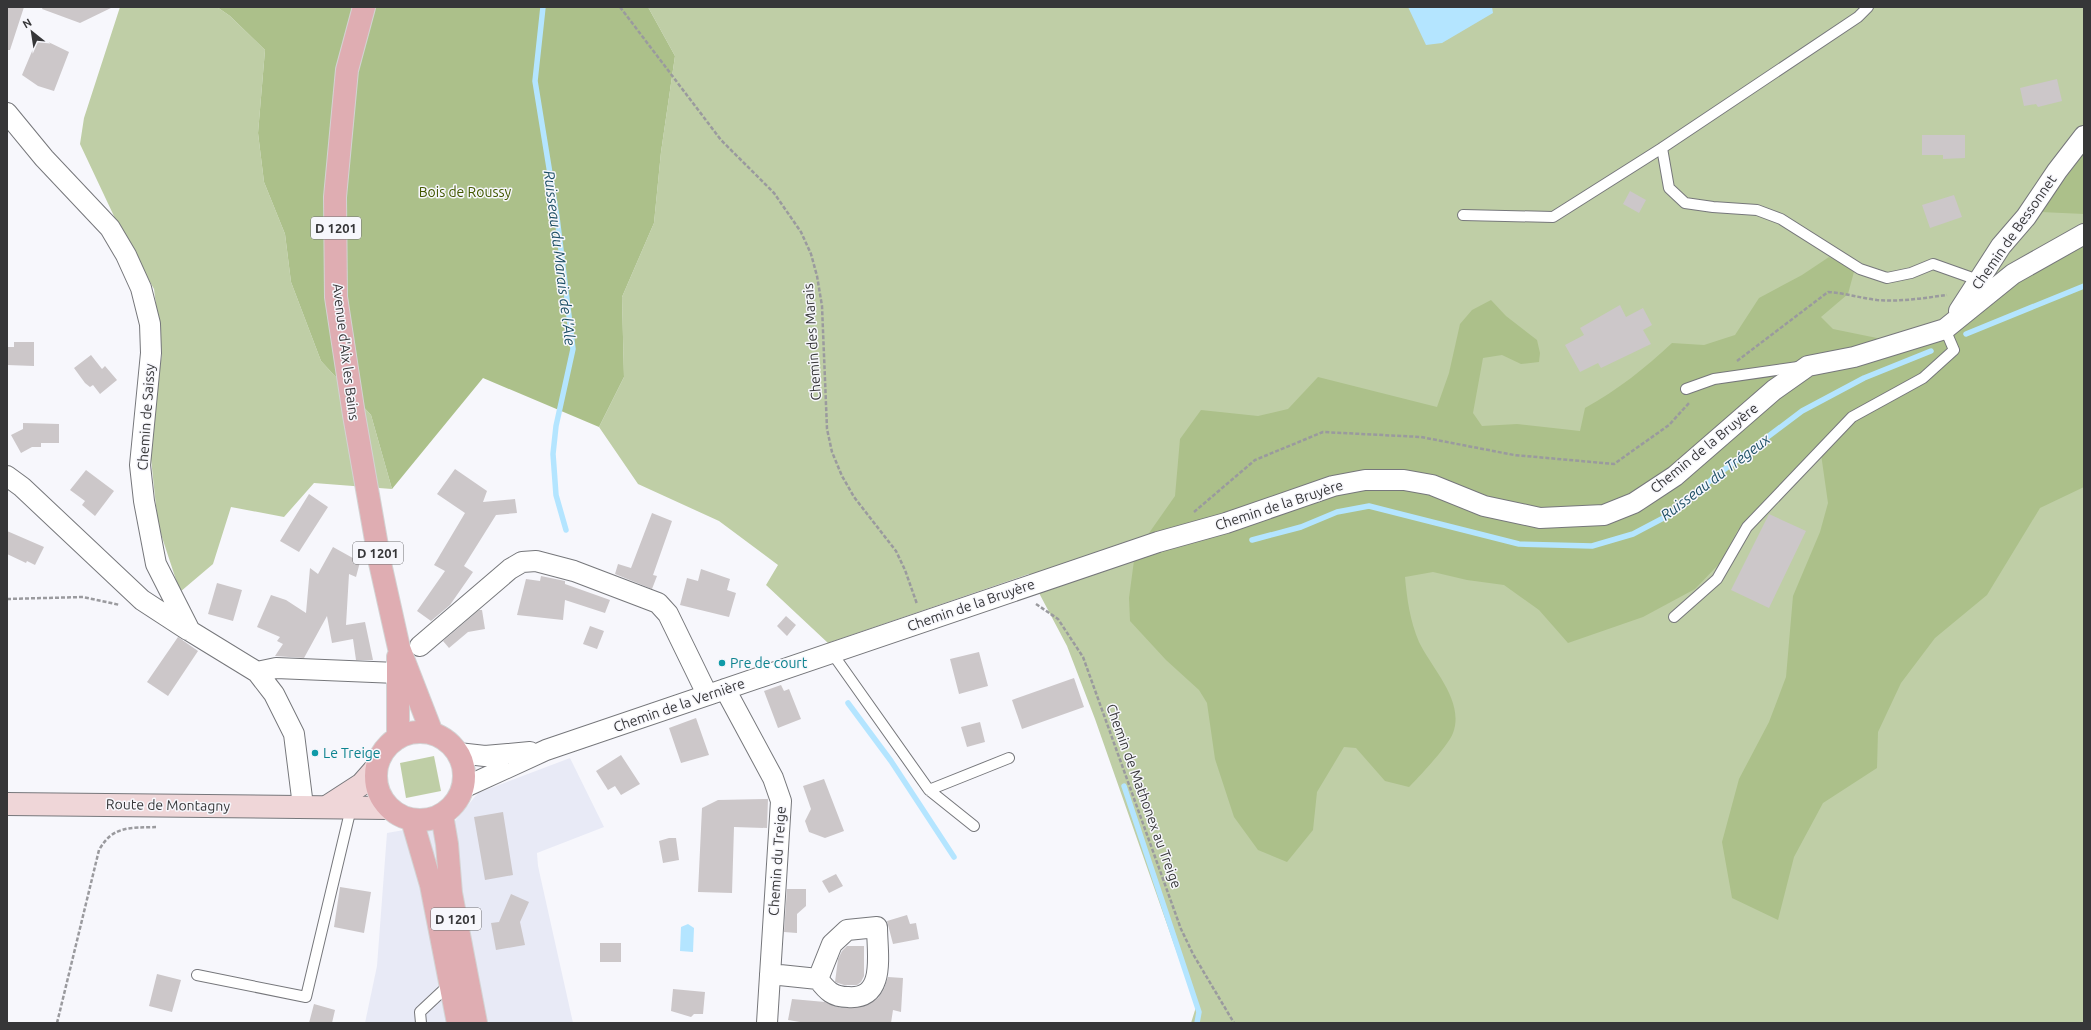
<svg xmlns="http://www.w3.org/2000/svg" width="2091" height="1030" font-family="Ubuntu,sans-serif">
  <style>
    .built { fill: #e8eaf6 }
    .green { fill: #bfcea6 }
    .forest { fill: #acc08a }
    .water { fill: #b4e5ff }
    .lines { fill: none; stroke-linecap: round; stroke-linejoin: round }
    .stream { stroke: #b4e5ff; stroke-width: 5.5 }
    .building { fill: #ccc7c9 }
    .lane-casing { stroke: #76777b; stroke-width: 12 }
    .street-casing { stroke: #76777b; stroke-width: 22 }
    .secondary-casing { stroke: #76777b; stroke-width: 24 }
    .primary-casing { stroke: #d3d3d3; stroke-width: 24 }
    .path { stroke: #9a9a9e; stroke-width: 2.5; stroke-dasharray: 4 2; stroke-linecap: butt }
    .lane { stroke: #fff; stroke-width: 10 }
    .street { stroke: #fff; stroke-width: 20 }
    .secondary { stroke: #efd6d8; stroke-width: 22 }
    .primary { stroke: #dfadb2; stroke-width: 22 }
    .culture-dot { fill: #0f9aa8; stroke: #f7f7fc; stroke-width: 1.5 }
    .labels { text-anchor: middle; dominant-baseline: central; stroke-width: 3; stroke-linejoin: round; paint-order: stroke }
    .shield { fill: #f7f7fc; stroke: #707073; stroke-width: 1 }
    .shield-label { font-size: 13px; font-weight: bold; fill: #363638 }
    .park-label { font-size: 14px; fill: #425800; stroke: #f7f7fc }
    .street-label { font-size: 14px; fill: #363638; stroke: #f7f7fc }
    .culture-label { font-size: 14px; fill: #0d838f; stroke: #f7f7fc; text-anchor: start }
    .water-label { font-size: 15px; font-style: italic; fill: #1d4f65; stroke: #f7f7fc }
  </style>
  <rect width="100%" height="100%" fill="#f7f7fc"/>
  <path class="built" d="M570,758L604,827L537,853L538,866L573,1023H365L377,966L387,833L455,821L478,793Z"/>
  <path class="green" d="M120,7H217L230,16L265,50L258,133L264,182L285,234L291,282L321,361L371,415L392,489L314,483L284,517L231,507L213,564L180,592L158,525L149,440L162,354L154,289L121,231L80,144L84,118Z
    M648,7H2084V1023H1191L1196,1007L1095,719L1067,646L1029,574L828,643L766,585L778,565L719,521L638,484L599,427L624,377L622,297L654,223L661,152L675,56Z
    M434,756L441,791L406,798L400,763Z"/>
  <path class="forest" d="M217,7H648L675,56L661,152L654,223L622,297L624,377L599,427L483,378L392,489L371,415L321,361L291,282L285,234L264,182L258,133L265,50L230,16Z
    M2084,153V214L2041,212Z
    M2084,243V487L2040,508L1987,595L1935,638L1901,683L1878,732L1877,768L1823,803L1794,857L1778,920L1732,898L1722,842L1739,779L1769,722L1786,677L1793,596L1820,532L1828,503L1820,447L1738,530L1720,563L1695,589L1643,617L1568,643L1539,610L1504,585L1467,580L1433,572L1405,577C1407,599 1410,621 1419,642C1432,669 1465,701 1453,733C1449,745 1419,777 1409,787L1385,781L1356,748L1344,747L1317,792L1313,830L1287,862L1258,850L1234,817L1215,759L1207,703L1199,690L1166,660L1130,621L1129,598L1135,553L1175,496L1180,439L1201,410L1258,416L1288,409L1318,377L1437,407L1449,373L1460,324L1472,310L1491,300L1506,316L1537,340L1540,353L1539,362L1521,364L1502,355L1483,358L1473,413L1482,426L1517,424L1580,431L1585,408C1618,390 1645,368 1672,343L1704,345L1735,335L1759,298L1802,275L1829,257L1855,268L1848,294L1821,317L1833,329L1911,345Z"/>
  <path class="water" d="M1408,7H1492L1493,13L1442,43L1426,45Z
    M688,924L694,928L693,952L680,951L681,927Z"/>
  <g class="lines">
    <path class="stream" d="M543,7L535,81L557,217L573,349L556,426L553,454L556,495L566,530
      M1966,334L2084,286
      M1252,540L1301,527L1337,512L1369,506L1519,544L1592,546L1633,534L1671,514L1717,475L1802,411L1864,378L1931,351
      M848,703L891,761L954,857
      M1124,786L1199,1012L1197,1023"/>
  </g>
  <path class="building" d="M7,7H24L10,50H7Z
    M43,7H113L80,23L42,9Z
    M38,37L69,52L54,91L38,86L22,75Z
    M2057,79L2062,101L2038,107L2036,104L2024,106L2020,88Z
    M1922,135H1965V158L1943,159V155H1922Z
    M1630,191L1646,200L1639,213L1623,204Z
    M1954,195L1962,217L1930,228L1922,205Z
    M1620,305L1626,317L1643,308L1652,325L1643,330L1651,344L1601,368L1598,363L1580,372L1565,345L1584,335L1580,328Z
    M14,342H34V366L7,365V347H14Z
    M91,355L102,369L105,366L117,380L100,394L93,385L90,387L85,383L74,368Z
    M23,423L59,424V443H41V447H32L21,453L11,435L23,429Z
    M455,469L487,491L483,502L515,499L517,513L496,515L464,566L473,572L450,605L431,621L417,611L445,571L434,565L465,513L437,494Z
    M86,470L114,491L95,516L82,505L85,501L70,490Z
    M309,494L328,507L299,552L280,541Z
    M652,513L672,521L653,575L657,576L652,589L615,574L618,564L631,568Z
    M1769,514L1806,531L1769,608L1731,590Z
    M7,531L44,547L35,565L27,561L26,563L7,554Z
    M333,547L360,562L356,577L349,574L346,625L365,622L373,660H356L353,639L332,643L327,616L304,658L275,656L283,644L277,641L280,637L257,627L271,595L286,600L306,613L310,568L318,574Z
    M701,569L730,579L727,590L736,593L729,617L680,605L687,578L698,581Z
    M541,576L565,581V584L610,600L605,613L565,600L563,620L517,615L526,579L540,581Z
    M217,583L242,590L233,621L208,614Z
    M479,610H482L485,629L468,632L449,648L443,641Z
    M786,616L796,625L787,636L777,626Z
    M590,626L604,631L597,649L583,644Z
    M178,637L198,651L168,696L147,682Z
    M979,652L988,686L959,694L950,659Z
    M1074,678L1084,707L1022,729L1012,700Z
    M781,685L784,691L789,689L801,719L778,728L764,691Z
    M696,718L709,755L681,763L669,728Z
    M980,722L985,742L967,747L961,727Z
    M621,755L640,784L621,795L615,786L608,790L596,771Z
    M824,779L844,831L825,838L809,832L805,821L811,809L803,786Z
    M768,799L767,828L734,827L732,893L698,892L702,808L718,800Z
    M503,812L513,875L485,880L474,817Z
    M669,838H676L679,860L663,863L659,841Z
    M836,874L843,886L829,893L822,881Z
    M340,887L371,892L364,933L334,927Z
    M787,889H806V906L797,914V933L784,932Z
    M511,894L529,902L520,922L525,945L496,950L491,923L499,922Z
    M907,915L910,924L916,923L919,939L893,944L887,921Z
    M600,943H621V962H600Z
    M847,946H864V976L861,982L857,985H844L835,982L838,959L842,951Z
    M157,974L181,980L172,1012L149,1006Z
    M888,977L903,978L901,1012L893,1010L891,1023H806L788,1020L792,999L825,1002L841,1008L862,1007L878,998L884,989Z
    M673,989L705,992L703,1014H694L691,1017L671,1011Z
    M314,1004L335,1010L332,1023H309Z"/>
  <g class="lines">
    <g class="lane-casing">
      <path id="lane" d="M1662,148L1669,188L1685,203L1713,207L1757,210L1781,219L1860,269L1887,278L1911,273L1933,264L1978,280
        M1463,215L1553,217L1662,148L1858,17L1868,7
        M1686,389L1714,379L1798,367
        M1674,617L1717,579L1747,527L1852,417L1923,378L1954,350L1945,329
        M832,653L929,790L1009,758
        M929,790L974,826
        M197,975L306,997L351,808
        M421,1023L420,1012L451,983"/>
    </g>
    <g class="street-casing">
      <path id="street" d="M7,113L44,158L110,228L126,255L141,288L150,324L151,353L140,465L144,501L156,564L190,631L257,672L274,694L294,734L303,806
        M1959,311L2001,246L2026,217L2057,171L2084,136
        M7,476L22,487L142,600L188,630
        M420,646L510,569L522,562L536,561L574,571L658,603L668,614L707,694
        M257,672L276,668L397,673
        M725,689L773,778L781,801L767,1023
        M458,753L485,756L530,752
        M463,788L546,750L1158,542L1226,523L1333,486L1365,480H1404L1432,485L1484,506L1540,518L1604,515L1634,503L1675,476L1774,390L1808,366L1854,357L1945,329L2013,274L2084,234
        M770,974L818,979C827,991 833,997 848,997C887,1000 877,953 877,927L847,930L832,944L818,979"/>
    </g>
    <g class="secondary-casing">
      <path id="secondary" d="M7,804L388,808
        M328,806L362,784L376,768"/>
    </g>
    <g class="primary-casing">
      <path id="primary" d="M364,7L347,70L335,197L336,297L354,415L380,563L399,648L432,733
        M376 776a44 44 0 1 1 88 0a44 44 0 1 1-88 0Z
        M398,738V657
        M442,815L447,844L451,893L476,1023
        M412,820L431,885L458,1023"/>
    </g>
    <path class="path" d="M620,7L721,140L774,193L801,232L811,254L817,276L822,306L827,429L832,452L842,476L854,497L896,551L905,570L917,604
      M1737,361L1828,292C1845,293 1860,298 1877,300C1900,302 1924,298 1947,295
      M1194,512L1255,460L1323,432L1421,437L1514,455L1614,464L1669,425L1689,403
      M7,599L83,597L120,605
      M1036,604L1058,619L1083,657L1181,929L1193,954L1234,1023
      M57,1023L99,850C113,825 131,828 156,827"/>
    <use href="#lane" class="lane"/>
    <use href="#street" class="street"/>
    <use href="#secondary" class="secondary"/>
    <use href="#primary" class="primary"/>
  </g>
  <g class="culture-dot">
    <circle cx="722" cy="663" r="4"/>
    <circle cx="315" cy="753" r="4"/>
  </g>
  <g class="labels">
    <g class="shield">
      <rect x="311" y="217" width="50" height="22" rx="3"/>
      <rect x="353" y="542" width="50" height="22" rx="3"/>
      <rect x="431" y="908" width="50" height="22" rx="3"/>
    </g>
    <g class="shield-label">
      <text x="336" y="228">D 1201</text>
      <text x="378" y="553">D 1201</text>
      <text x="456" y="919">D 1201</text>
    </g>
    <g class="park-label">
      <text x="465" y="192">Bois de Roussy</text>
    </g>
    <g class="street-label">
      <text transform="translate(2014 232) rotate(-55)">Chemin de Bessonnet</text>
      <text transform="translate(812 342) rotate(-94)">Chemin des Marais</text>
      <text transform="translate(346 352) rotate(83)">Avenue d'Aix les Bains</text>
      <text transform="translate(146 417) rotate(-86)">Chemin de Saissy</text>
      <text transform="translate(1704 448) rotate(-39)">Chemin de la Bruyère</text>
      <text transform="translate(1279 505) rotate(-18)">Chemin de la Bruyère</text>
      <text transform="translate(971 605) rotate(-19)">Chemin de la Bruyère</text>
      <text transform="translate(679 705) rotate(-19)">Chemin de la Vernière</text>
      <text transform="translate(1144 796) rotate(70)">Chemin de Mathonex au Treige</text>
      <text transform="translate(168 805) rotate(1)">Route de Montagny</text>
      <text transform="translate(777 861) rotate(-86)">Chemin du Treige</text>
    </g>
    <g class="culture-label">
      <text x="730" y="663">Pre de court</text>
      <text x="323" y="753">Le Treige</text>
    </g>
    <g class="water-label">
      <text transform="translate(560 258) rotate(83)">Ruisseau du Marais de l'Ale</text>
      <text transform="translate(1715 477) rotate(-37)">Ruisseau du Trégeux</text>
    </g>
  </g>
  <rect width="2091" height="1030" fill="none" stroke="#363638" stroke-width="16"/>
  <g transform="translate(32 32) rotate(330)" stroke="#f7f7fc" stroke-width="3" paint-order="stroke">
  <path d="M0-3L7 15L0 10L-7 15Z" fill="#363638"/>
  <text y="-6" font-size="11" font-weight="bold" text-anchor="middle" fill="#363638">N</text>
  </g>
</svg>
